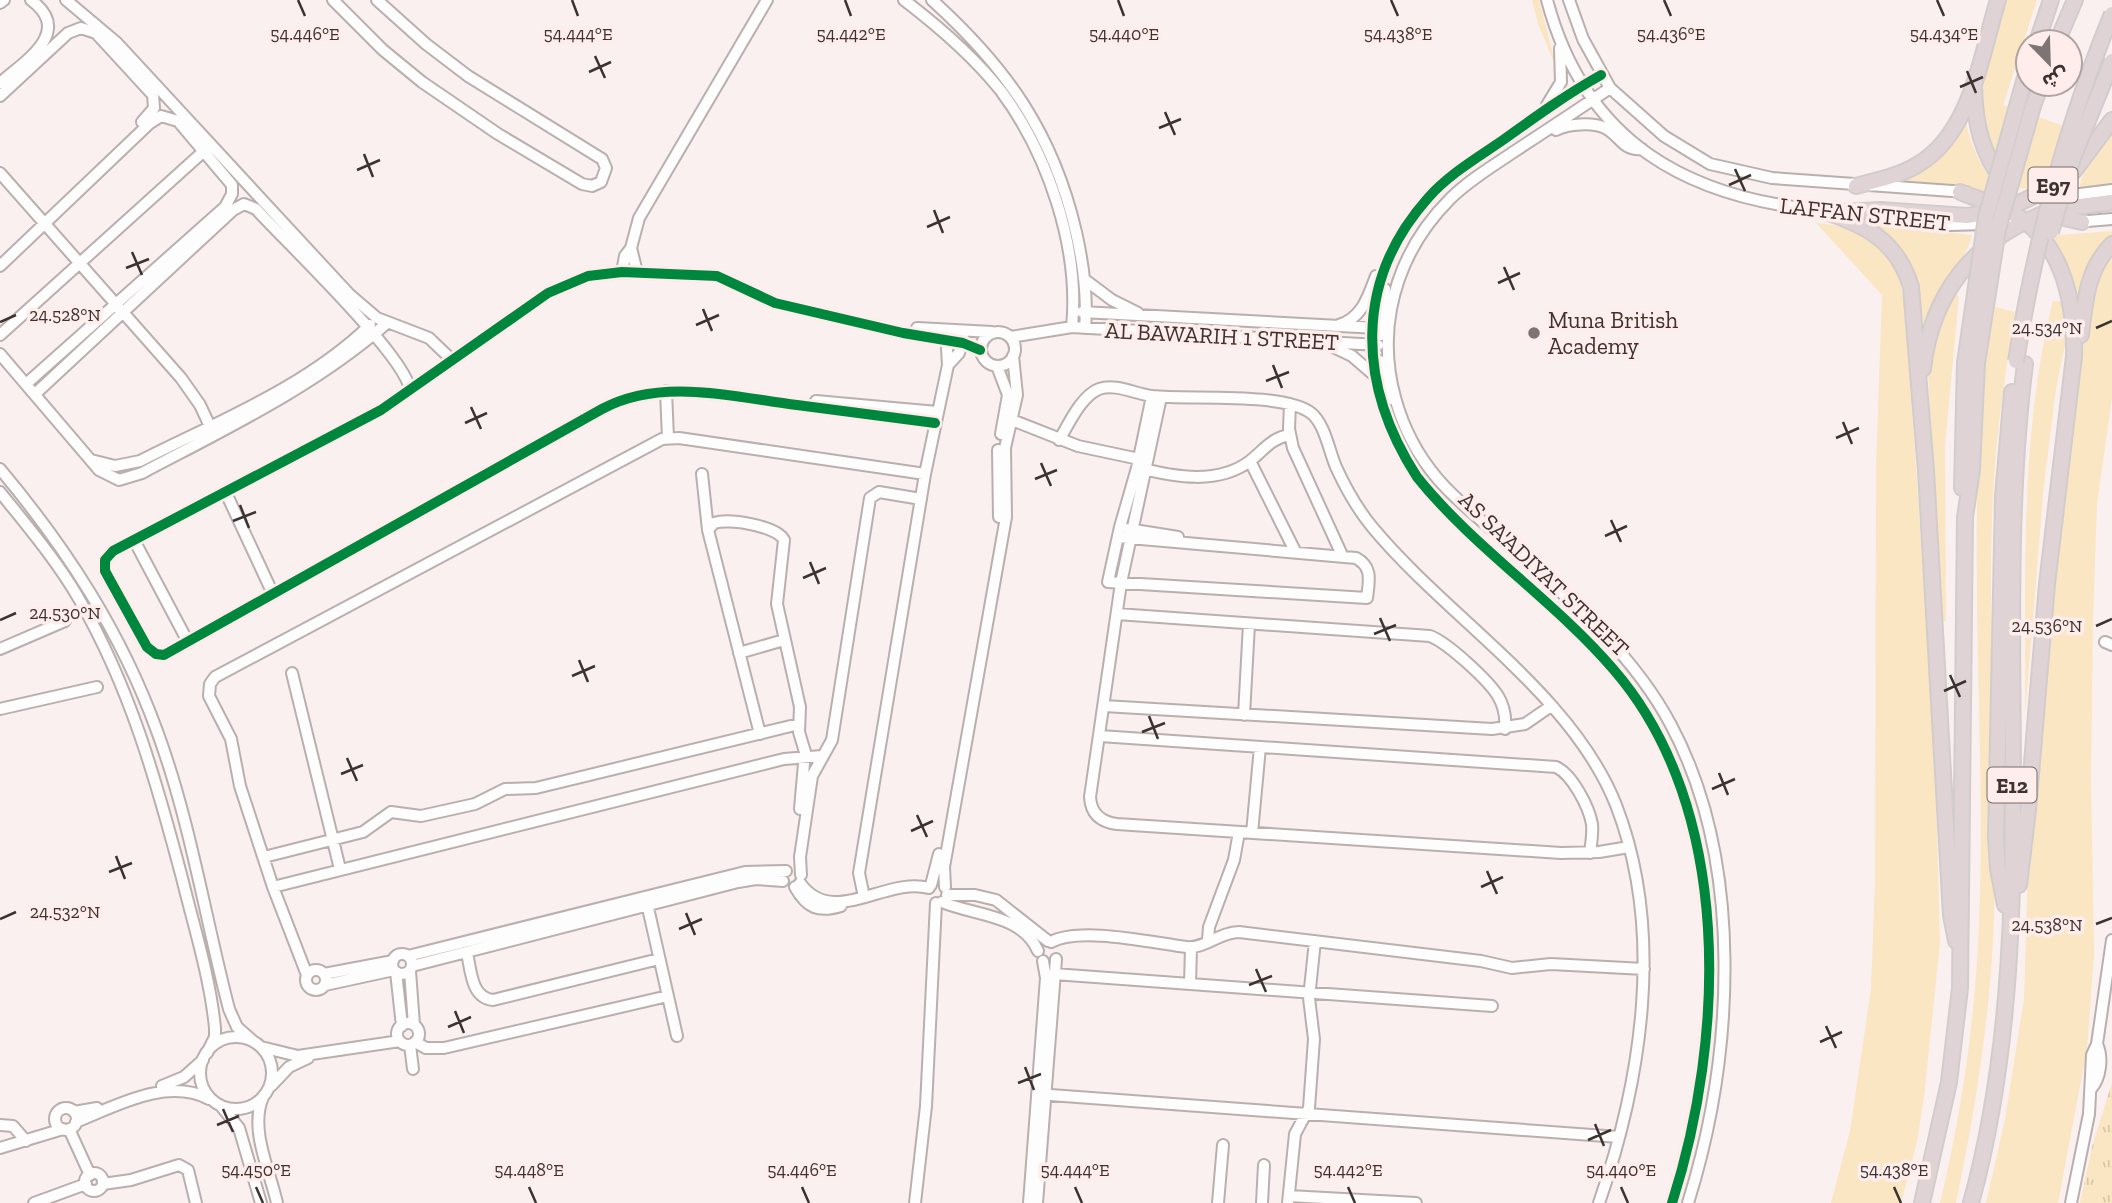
<svg xmlns="http://www.w3.org/2000/svg" width="2112" height="1203" font-family="'Zilla Slab','Noto Sans Arabic',serif">
  <style>
    .grass { fill: url(#grass-tufts) }
    .garden { fill: #fae6c2 }
    .lines { fill: none; stroke-linecap: round; stroke-linejoin: round }
    .minor-casing { stroke: #b9afae; stroke-width: 14 }
    .highway-casing { stroke: #d3cccc; stroke-width: 18 }
    .minor { stroke: #fefdfd; stroke-width: 10 }
    .highway { stroke: #dfd3d6; stroke-width: 14 }
    .highway-bridge-casing { stroke: #d3cccc; stroke-width: 18; stroke-linecap: butt }
    .highway-bridge { stroke: #dfd3d6; stroke-width: 14 }
    .cycleway-casing { stroke: #feedeb; stroke-width: 15 }
    .cycleway { stroke: #00873e; stroke-width: 10 }
    .ticks { fill: none; stroke: #3c3230; stroke-width: 2.5 }
    .poi-dot { fill: #7e7473; stroke: #feedeb; stroke-width: 2.5 }
    .labels { text-anchor: middle; dominant-baseline: central; stroke-width: 7; stroke-linejoin: round; paint-order: stroke }
    .shield { fill: #feedeb; stroke: #766a68; stroke-width: 2 }
    .shield-label { font-size: 21px; font-weight: bold; fill: #3c3230 }
    .street-label { font-size: 23px; fill: #3c3230; stroke: #feedeb }
    .poi-label { font-size: 23px; fill: #3c3230; stroke: #feedeb; text-anchor: start }
    .ticks-label { font-size: 18px; text-anchor: middle; fill: #3c3230; stroke: #feedeb; stroke-width: 7; stroke-linejoin: round; paint-order: stroke }
  </style>
  <defs>
    <pattern id="grass-tufts" width="24" height="20" patternUnits="userSpaceOnUse" patternTransform="scale(1.75)"><rect width="24" height="20" fill="#fae6c2"/><path d="M3 7l-1-3M5 7V3M7 7l1-3M15 17l-1-3M17 17v-4M19 17l1-3" fill="none" stroke="#d7c6a7"/></pattern>
  </defs>
  <rect width="100%" height="100%" fill="#faf0ef"/>
  <path class="grass" d="M2112,1083V1203H2080L2093,1143Z"/>
  <path class="garden" d="M1532,0H1539L1557,69L1538,24Z
    M2005,0H2037L2003,105L2090,135C2083,148 2074,157 2064,168C2007,226 1981,149 1978,99C1976,77 1998,23 2005,0Z
    M1965,109C1966,141 1981,167 2001,193L1894,184C1937,168 1948,150 1965,109Z
    M2112,127V185L2079,188L2086,164Z
    M1816,223C1871,227 1898,252 1905,308L1934,728L1940,943L1924,1097L1917,1142L1901,1203H1831L1850,1131L1871,989L1875,881L1876,464L1882,295Z
    M1869,224L1972,235C1967,256 1953,269 1942,288C1932,304 1926,322 1921,340L1917,294Z
    M2112,231V239L2086,271L2076,316L2048,236Z
    M2112,253V398L2097,504L2093,619L2091,778L2094,954L2087,1049L2058,1203H1986L2005,1119L2024,999L2028,866L2036,748L2086,320L2091,288Z
    M1954,295L1959,296L1945,445L1946,621H1943L1928,373L1937,328Z
    M2053,301L2065,302L2066,340L2056,389L2044,485L2025,714C2026,576 2019,436 2053,301Z
    M1992,306L2015,312C2005,373 1996,434 1993,496C1986,644 2000,793 1993,941C1988,1030 1974,1116 1956,1203H1940C1962,1111 1975,1020 1979,925C1986,753 1969,579 1981,406C1984,373 1988,339 1992,306Z"/>
  <g class="lines">
    <g class="minor-casing">
      <path id="minor" d="M66,0L116,42L349,294L377,318L429,338L451,359
        M333,0L383,50L422,82L498,134L582,184L592,186L601,182L606,168L602,159L468,76L426,44L377,0
        M904,0C938,26 974,57 1001,91C1048,154 1080,248 1072,327
        M932,0C1007,68 1053,133 1076,232C1083,263 1088,296 1085,328
        M1547,0C1585,143 1688,199 1827,211
        M1569,0L1583,39L1610,88L1664,136L1710,164L1772,178L1966,192
        M0,3L4,0
        M1601,75C1567,94 1535,117 1503,140C1477,158 1449,174 1428,198C1353,282 1358,386 1417,477C1474,548 1554,600 1614,670C1734,809 1725,1038 1672,1203
        M0,83C25,61 74,32 31,0
        M1610,88C1579,109 1547,130 1515,151C1493,166 1469,180 1450,199C1420,229 1399,267 1391,309C1380,368 1398,432 1437,478C1457,502 1483,521 1506,542C1566,596 1633,653 1671,725C1745,864 1734,1056 1688,1203
        M0,96L68,33L81,28L96,33L153,95L154,108L142,122
        M1547,105L1561,82L1560,48
        M1556,130C1568,124 1592,122 1605,128C1621,136 1622,151 1642,149
        M0,173L181,378L200,405L214,435
        M2056,197L2112,190
        M1881,217L1950,225L2022,223
        M2076,222L2112,219
        M0,266L150,123L161,116L178,121L232,185V194L225,207L26,384
        M622,272L625,256L631,248
        M637,272L631,248L639,218L767,0
        M1084,279L1112,300L1138,313
        M1082,312L1377,328
        M1339,325C1362,318 1368,297 1376,276
        M917,328L992,332
        M981 349a17 17 0 1 1 34 0a17 17 0 1 1-34 0Z
        M0,335L204,151
        M1381,335L1379,328L1385,289
        M1011,337L1072,327L1378,345
        M1331,346L1352,356L1374,375
        M0,354L99,470L119,480L142,473C227,428 314,387 387,323
        M1380,361L1390,399
        M948,365L959,353L963,338
        M997,366L1008,395L1001,434
        M666,391L668,438
        M35,394L233,210L244,204L256,209C285,241 406,356 410,390
        M1161,397L1121,583L1090,797C1091,814 1101,822 1117,824L1561,853L1599,852L1629,847
        M816,401L937,412
        M1290,404L1289,429L1293,448L1342,555
        M1007,418L1078,446L1139,459
        M935,423C889,417 843,411 797,405C733,397 661,377 602,409L164,655L156,654L147,647L105,571V560L113,551L381,410L548,293L588,276L622,272L717,276L775,303L903,333L963,343L980,350
        M1059,440C1069,424 1081,396 1099,389C1116,383 1135,394 1152,396C1189,400 1284,392 1311,413C1325,424 1329,451 1336,467C1346,489 1358,510 1373,528C1449,619 1572,694 1616,805C1665,931 1642,1079 1599,1203
        M998,450L999,517
        M91,460L115,466L140,461C219,421 306,387 370,325
        M1250,461L1295,551
        M1140,468C1175,477 1218,485 1250,461C1264,450 1271,438 1290,435
        M0,469C67,549 121,632 157,731C190,820 205,917 229,1009L237,1027L254,1042
        M702,474L708,530L760,734
        M0,492C28,527 57,561 79,599C130,687 156,780 182,878C194,927 210,977 215,1028V1037L207,1053
        M226,493L273,594
        M1128,529L1178,537
        M708,530L714,523C729,518 777,526 784,540L777,604L800,707L799,732L805,752L800,809
        M1118,537L1356,558C1373,567 1369,581 1367,598L1108,582L1120,527L1137,468L1152,396
        M134,540L188,642
        M1117,614L1430,636C1448,643 1488,680 1498,696C1504,706 1506,718 1505,729
        M2105,642L2112,645
        M0,649L65,621
        M739,653L784,640
        M292,673L340,869
        M1104,706L1492,729L1525,724L1551,706
        M0,709L97,687
        M1244,715L1249,624
        M1100,736L1556,767C1572,774 1589,807 1592,824C1593,834 1591,844 1590,853
        M1252,833L1260,747
        M264,857L363,832L391,812L421,816L475,804L505,789L536,788L799,724
        M801,875L800,857L812,776L832,740L870,498L879,492L921,499
        M800,883C833,929 886,876 929,888
        M931,885L939,854
        M273,887L784,759L822,756
        M795,887C807,908 818,913 841,906
        M945,887L944,867L1006,517L1005,448L1017,395L1013,356
        M947,895H975L996,900L1048,941
        M864,897L859,873L925,474L948,365L946,332
        M646,899L677,1036
        M942,902C975,916 1022,914 1038,951
        M1208,940L1209,927L1234,860L1239,832
        M1051,942C1081,926 1153,943 1187,947C1204,949 1220,932 1239,932L1481,961L1512,968L1551,964L1644,969
        M467,953C471,970 471,998 493,1000L659,959
        M392 964a10 10 0 1 1 20 0a10 10 0 1 1-20 0Z
        M408,956L745,872L786,871
        M412,966L738,882L756,879L783,881
        M306 980a10 10 0 1 1 20 0a10 10 0 1 1-20 0Z
        M410,971L414,1025
        M396,972L402,1026
        M324,974L393,961
        M1054,974L1492,1006
        M307,975L273,887L240,786L231,739L209,696L210,684L215,677L662,439L679,438L925,474
        M1190,984L1191,947
        M325,985L394,970
        M397 1034a11 11 0 1 1 22 0a11 11 0 1 1-22 0Z
        M200 1073a36 36 0 1 1 72 0a36 36 0 1 1-72 0Z
        M415,1042L426,1048H444L668,996
        M410,1045L413,1069
        M261,1047L298,1056L400,1041
        M162,1086L184,1077L203,1060
        M271,1086L289,1067L308,1058
        M2091,1089C2101,1078 2103,1057 2097,1044
        M1037,1094L1619,1137
        M263,1097C249,1129 270,1171 277,1203
        M221,1106L239,1128L261,1203
        M55 1119a11 11 0 1 1 22 0a11 11 0 1 1-22 0Z
        M74,1112L97,1108
        M76,1122C116,1106 167,1077 209,1099
        M0,1125L13,1126L26,1141
        M69,1129L90,1175
        M0,1148L63,1129
        M85 1182a9 9 0 1 1 18 0a9 9 0 1 1-18 0Z
        M103,1184L131,1180L179,1165L188,1170L196,1203
        M1289,1196L1416,1203
        M34,1203L86,1184
        M915,1203L926,1106L936,903
        M1029,1203L1046,978L1043,961
        M1037,1203L1056,959
        M1218,1203L1223,1145
        M1262,1203L1264,1165
        M1288,1203L1295,1134L1309,1108L1314,1039L1309,998L1315,941
        M2071,1203L2089,1114L2092,1055L2097,1044L2112,940"/>
    </g>
    <g class="highway-casing">
      <path id="highway" d="M2037,42L2051,0
        M2057,42L2075,0
        M1974,87C1975,123 1981,153 2004,182
        M2033,106L2041,84
        M1856,186C1877,180 1899,176 1917,165C1971,134 1981,55 1998,0
        M1960,192C1975,198 1992,203 2006,210C2062,236 2075,300 2074,356L2047,584L2028,810L2019,885
        M1820,210C1863,224 1897,239 1911,287L1926,471L1951,915L1956,941
        M1844,212L1880,210L1967,216L2006,209L2047,190L2074,171L2112,120
        M2051,215L2082,222
        M2081,335C2085,301 2087,269 2112,244
        M1923,369C1931,295 1973,241 2043,214C2064,206 2090,206 2112,202
        M1962,488L1965,363
        M2005,905L1998,869L1996,837L2003,496L2012,392
        M1922,1203L1949,1082L1960,988L1965,517L1972,470L1977,363
        M1971,1203C2046,930 1990,642 2025,364"/>
    </g>
    <use href="#minor" class="minor"/>
    <use href="#highway" class="highway"/>
    <g class="highway-bridge-casing">
      <path id="highway-bridge" d="M2051,232L2073,158L2112,61
        M2016,361C2035,242 2066,126 2112,14
        M1965,363L1986,217L2028,67
        M1977,363L1998,229L2033,106"/>
    </g>
    <use href="#highway-bridge" class="highway-bridge"/>
    <g class="cycleway-casing">
      <path id="cycleway" d="M1601,75C1567,94 1535,117 1503,140C1477,158 1449,174 1428,198C1353,282 1358,386 1417,477C1474,548 1554,600 1614,670C1734,809 1725,1038 1672,1203
        M935,423C889,417 843,411 797,405C733,397 661,377 602,409L164,655L156,654L147,647L105,571V560L113,551L381,410L548,293L588,276L622,272L717,276L775,303L903,333L963,343L980,350"/>
    </g>
    <use href="#cycleway" class="cycleway"/>
  </g>
  <path class="ticks" d="M298,0L305,16M572,0L578,16M845,0L851,16M1118,0L1124,16M1391,0L1398,16M1664,0L1671,16M1937,0L1944,16M595,56L605,78M1967,71L1976,93M589,72L611,62M1960,87L1983,77M1165,112L1175,135M1159,128L1181,119M364,154L373,177M1735,169L1745,191M357,170L380,160M1729,185L1751,175M934,210L943,233M927,227L950,217M132,252L142,275M1504,267L1514,290M126,268L149,259M1498,283L1520,273M703,309L712,331M0,322L16,315M696,325L719,315M2096,328L2112,321M1273,365L1282,388M1266,381L1289,372M471,407L481,429M1843,422L1852,444M465,423L487,413M1836,438L1859,428M1041,463L1051,486M1035,479L1057,470M240,505L249,528M1611,520L1621,542M233,521L256,512M1605,536L1627,526M810,562L819,584M803,578L826,568M1380,618L1390,641M0,620L16,613M2096,626L2112,619M1374,634L1396,625M579,660L588,682M1950,675L1960,697M572,676L595,666M1944,691L1966,681M1149,716L1158,739M1142,732L1165,723M347,758L357,781M1719,773L1728,795M341,774L363,765M1712,789L1735,779M917,815L927,837M911,831L933,821M116,856L125,879M1487,871L1497,894M109,872L132,863M1481,887L1503,877M686,913L695,935M0,919L16,912M2096,924L2112,918M679,929L702,919M1256,969L1266,992M1249,985L1272,976M455,1011L464,1033M1826,1026L1836,1048M448,1027L471,1017M1820,1042L1842,1032M1025,1067L1034,1090M1018,1083L1041,1074M223,1109L233,1132M1595,1124L1604,1146M217,1125L239,1116M1588,1140L1611,1130M256,1187L263,1203M529,1187L536,1203M802,1187L809,1203M1075,1187L1082,1203M1348,1187L1355,1203M1621,1187L1628,1203M1894,1187L1901,1203"/>
  <circle class="poi-dot" cx="1534" cy="333" r="7"/>
  <g class="labels">
    <g class="shield">
      <rect x="2028.5" y="167.5" width="49" height="35" rx="5"/>
      <rect x="1987.5" y="767.5" width="49" height="35" rx="5"/>
    </g>
    <g class="shield-label">
      <text x="2053" y="185">E97</text>
      <text x="2012" y="785">E12</text>
    </g>
    <g class="street-label">
      <text transform="translate(1865 214) rotate(6)">LAFFAN STREET</text>
      <text transform="translate(1222 336) rotate(3)">AL BAWARIH 1 STREET</text>
      <text transform="translate(1544 574) rotate(44)">AS SA'ADIYAT STREET</text>
    </g>
    <g class="poi-label">
      <text x="1548" y="320">Muna British<tspan x="1548" dy="26">Academy</tspan></text>
    </g>
  </g>
  <g class="ticks-label">
    <text x="305" y="40">54.446°E</text>
    <text x="578" y="40">54.444°E</text>
    <text x="851" y="40">54.442°E</text>
    <text x="1124" y="40">54.440°E</text>
    <text x="1398" y="40">54.438°E</text>
    <text x="1671" y="40">54.436°E</text>
    <text x="1944" y="40">54.434°E</text>
    <text x="65" y="321">24.528°N</text>
    <text x="2047" y="334">24.534°N</text>
    <text x="65" y="619">24.530°N</text>
    <text x="2047" y="632">24.536°N</text>
    <text x="65" y="918">24.532°N</text>
    <text x="2047" y="931">24.538°N</text>
    <text x="256" y="1176">54.450°E</text>
    <text x="529" y="1176">54.448°E</text>
    <text x="802" y="1176">54.446°E</text>
    <text x="1075" y="1176">54.444°E</text>
    <text x="1348" y="1176">54.442°E</text>
    <text x="1621" y="1176">54.440°E</text>
    <text x="1894" y="1176">54.438°E</text>
  </g>
  <g transform="translate(2049 63) rotate(157)"><circle r="33" fill="#feedeb" stroke="#b0a2a0" stroke-width="2"/>
  <path d="M0-5L12 26L0 18L-12 26Z" fill="#7e7473"/>
  <text y="-10" font-size="19" font-weight="bold" text-anchor="middle" fill="#3c3230">ش</text>
  </g>
</svg>
